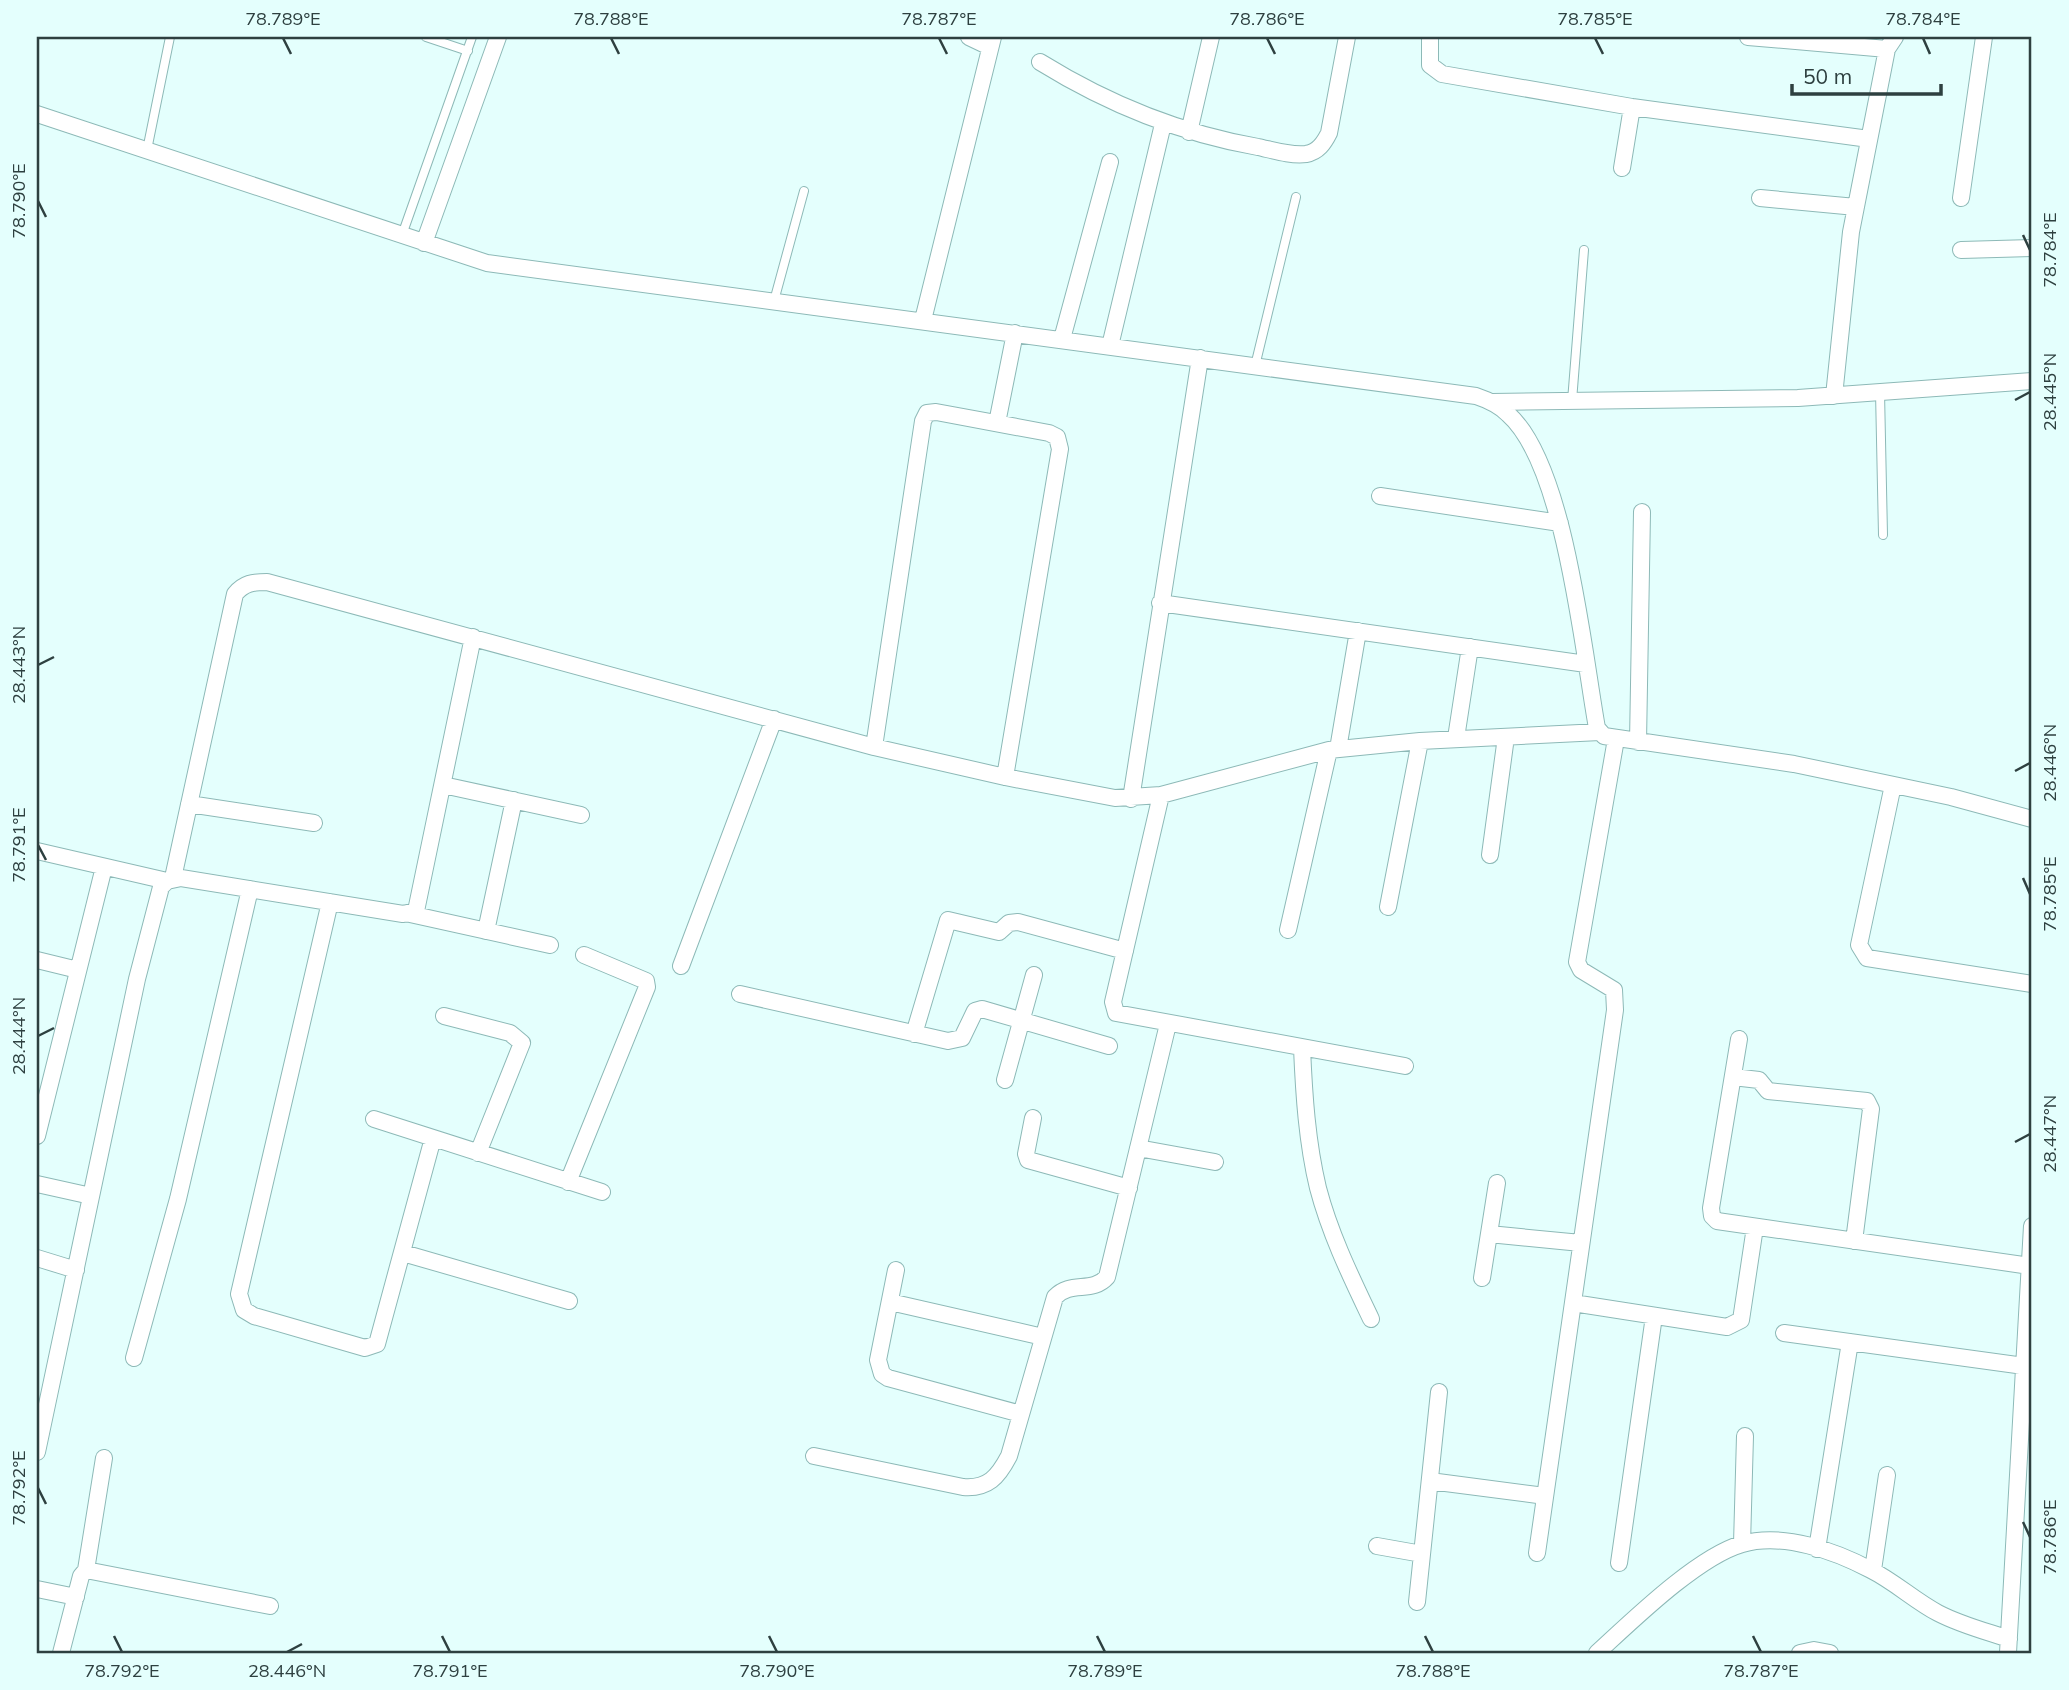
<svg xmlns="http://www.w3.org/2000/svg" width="2069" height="1690" font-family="Mulish,sans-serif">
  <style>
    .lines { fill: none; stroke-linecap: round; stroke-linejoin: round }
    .lane-casing { stroke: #8db9b7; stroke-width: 10 }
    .street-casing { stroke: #8db9b7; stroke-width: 18 }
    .lane { stroke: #fff; stroke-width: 8 }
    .street { stroke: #fff; stroke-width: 16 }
    .ticks { fill: none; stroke: #2e4040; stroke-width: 2.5 }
    .neatline { fill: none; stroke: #2e4040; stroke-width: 2.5 }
    .ticks-label { font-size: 18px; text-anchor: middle; fill: #2e4040 }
  </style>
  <rect width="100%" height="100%" fill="#e4fffd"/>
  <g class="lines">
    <g class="lane-casing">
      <path id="lane" d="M426,37L468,51
        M147,150L170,37
        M402,235L472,37
        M774,301L804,191
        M1255,366L1296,197
        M1880,392L1883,535
        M1572,401L1584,250"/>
    </g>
    <g class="street-casing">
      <path id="street" d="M969,37L990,47
        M1430,37V65L1442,74L1632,107L1869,139
        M1748,37L1887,49
        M1040,62C1108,104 1178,133 1258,147C1272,150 1291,156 1306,154C1318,152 1324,143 1329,133L1347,37
        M37,114L487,263L1476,396C1488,400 1499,405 1508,414C1565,464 1583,651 1597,728L1604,736L1794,764L1951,797L2032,819
        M1189,132L1211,37
        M1622,168L1632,107
        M1760,198L1856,207
        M1961,198L1984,37
        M424,243L498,37
        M1961,250L2032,248
        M923,320L993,37
        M1062,339L1110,162
        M1110,346L1163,124
        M1834,396L1851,232L1887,49L1895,37
        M1492,402L1798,398L2032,381
        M997,423L1015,333
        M1380,496L1560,523
        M1160,603L1586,664
        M1456,738L1470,647
        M1638,742L1642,512
        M874,747L923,421L927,413L936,412L1049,433L1057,437L1060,449L1005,777
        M1338,749L1358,631
        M443,785L581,815
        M1893,785L1859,945L1867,958L2032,984
        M1161,795L1113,1002L1116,1013L1405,1066
        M1131,799L1200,358
        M189,804L314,823
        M37,851L167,881
        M1490,855L1506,737
        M173,878L235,594C244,583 253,582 267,582L874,747L1005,777L1115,798L1161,795L1329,750L1420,741L1600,732
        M330,902L239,1294L244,1310L254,1316L365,1348L377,1344L433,1138
        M1388,907L1420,741
        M410,914L550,945
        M1288,930L1329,750
        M486,931L514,800
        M37,960L78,970
        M681,966L774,719
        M740,994L948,1041L962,1038L975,1011L982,1009L1109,1046
        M444,1016L510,1033L522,1043L478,1153
        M914,1034L948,920L999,932L1009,923L1018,922L1125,951
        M1739,1039L1711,1208L1712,1216L1717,1221L2030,1266
        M1302,1048C1304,1095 1307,1142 1318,1188C1330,1234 1351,1277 1371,1319
        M1733,1077L1759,1080L1768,1091L1867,1101L1871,1109L1854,1241
        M1005,1080L1034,975
        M1033,1118L1026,1154L1028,1160L1129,1188
        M374,1119L602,1192
        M37,1136L104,867
        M1138,1148L1215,1162
        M568,1182L647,987L646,981L584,955
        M37,1184L91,1196
        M1489,1234L1581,1243
        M403,1253L569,1301
        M37,1258L76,1270
        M896,1270L878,1360L882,1374L888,1378L1021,1414
        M1482,1278L1497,1183
        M890,1302L1043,1337
        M1573,1303L1727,1327L1741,1320L1755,1227
        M1784,1333L2024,1366
        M134,1358L178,1199L250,889
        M37,1452L137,979L161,887L167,881L181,878L403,914L416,911L473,637
        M814,1456L963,1487C988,1489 998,1477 1009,1456L1055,1297C1071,1280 1092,1294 1107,1277L1168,1024
        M1430,1481L1545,1496
        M1742,1544L1745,1436
        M1377,1546L1422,1554
        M1817,1549L1850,1342
        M1537,1553L1615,1010L1614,990L1581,970L1577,962L1616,739
        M1619,1563L1654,1316
        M86,1570L104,1458
        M1873,1570L1887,1475
        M37,1589L76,1597
        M1417,1602L1439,1392
        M61,1653L81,1576L86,1570L270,1606
        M1597,1653C1632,1621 1697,1557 1742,1544C1783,1532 1835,1551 1871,1570C1895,1582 1915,1601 1938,1613C1961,1625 1985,1631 2009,1639
        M1800,1653L1814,1650L1830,1653
        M2008,1653L2032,1226"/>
    </g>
    <use href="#lane" class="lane"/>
    <use href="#street" class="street"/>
  </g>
  <path class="ticks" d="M283,38L291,54M611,38L619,54M939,38L947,54M1267,38L1275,54M1595,38L1603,54M1923,38L1930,54M38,201L46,217M2023,235L2030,250M2015,400L2030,392M38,665L54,657M2015,771L2030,763M38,845L46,860M2023,878L2030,894M38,1036L54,1028M2015,1142L2030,1134M38,1488L46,1504M2023,1522L2030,1537M114,1636L122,1652M442,1636L450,1652M769,1636L777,1652M1097,1636L1105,1652M1425,1636L1433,1652M1753,1636L1761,1652M287,1652L302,1644"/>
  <rect width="2069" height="1690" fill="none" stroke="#e4fffd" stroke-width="77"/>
  <path d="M1792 84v10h149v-10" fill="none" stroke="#2e4040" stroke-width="3.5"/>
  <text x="1803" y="84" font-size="21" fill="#2e4040" stroke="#e4fffd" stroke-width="5" paint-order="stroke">50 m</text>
  <rect x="38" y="38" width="1992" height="1614" class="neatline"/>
  <g class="ticks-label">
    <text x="283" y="25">78.789°E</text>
    <text x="611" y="25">78.788°E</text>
    <text x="939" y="25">78.787°E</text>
    <text x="1267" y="25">78.786°E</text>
    <text x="1595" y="25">78.785°E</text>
    <text x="1923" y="25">78.784°E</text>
    <text transform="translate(19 201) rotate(-90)" y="6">78.790°E</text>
    <text transform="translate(2050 250) rotate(-90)" y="6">78.784°E</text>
    <text transform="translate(2050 392) rotate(-90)" y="6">28.445°N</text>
    <text transform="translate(19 665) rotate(-90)" y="6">28.443°N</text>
    <text transform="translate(2050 763) rotate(-90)" y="6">28.446°N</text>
    <text transform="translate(19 845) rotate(-90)" y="6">78.791°E</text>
    <text transform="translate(2050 894) rotate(-90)" y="6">78.785°E</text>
    <text transform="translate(19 1036) rotate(-90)" y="6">28.444°N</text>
    <text transform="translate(2050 1134) rotate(-90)" y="6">28.447°N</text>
    <text transform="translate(19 1488) rotate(-90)" y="6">78.792°E</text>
    <text transform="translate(2050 1537) rotate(-90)" y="6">78.786°E</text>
    <text x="122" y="1677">78.792°E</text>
    <text x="287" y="1677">28.446°N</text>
    <text x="450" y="1677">78.791°E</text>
    <text x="777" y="1677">78.790°E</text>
    <text x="1105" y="1677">78.789°E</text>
    <text x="1433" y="1677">78.788°E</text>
    <text x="1761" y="1677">78.787°E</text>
  </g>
</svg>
